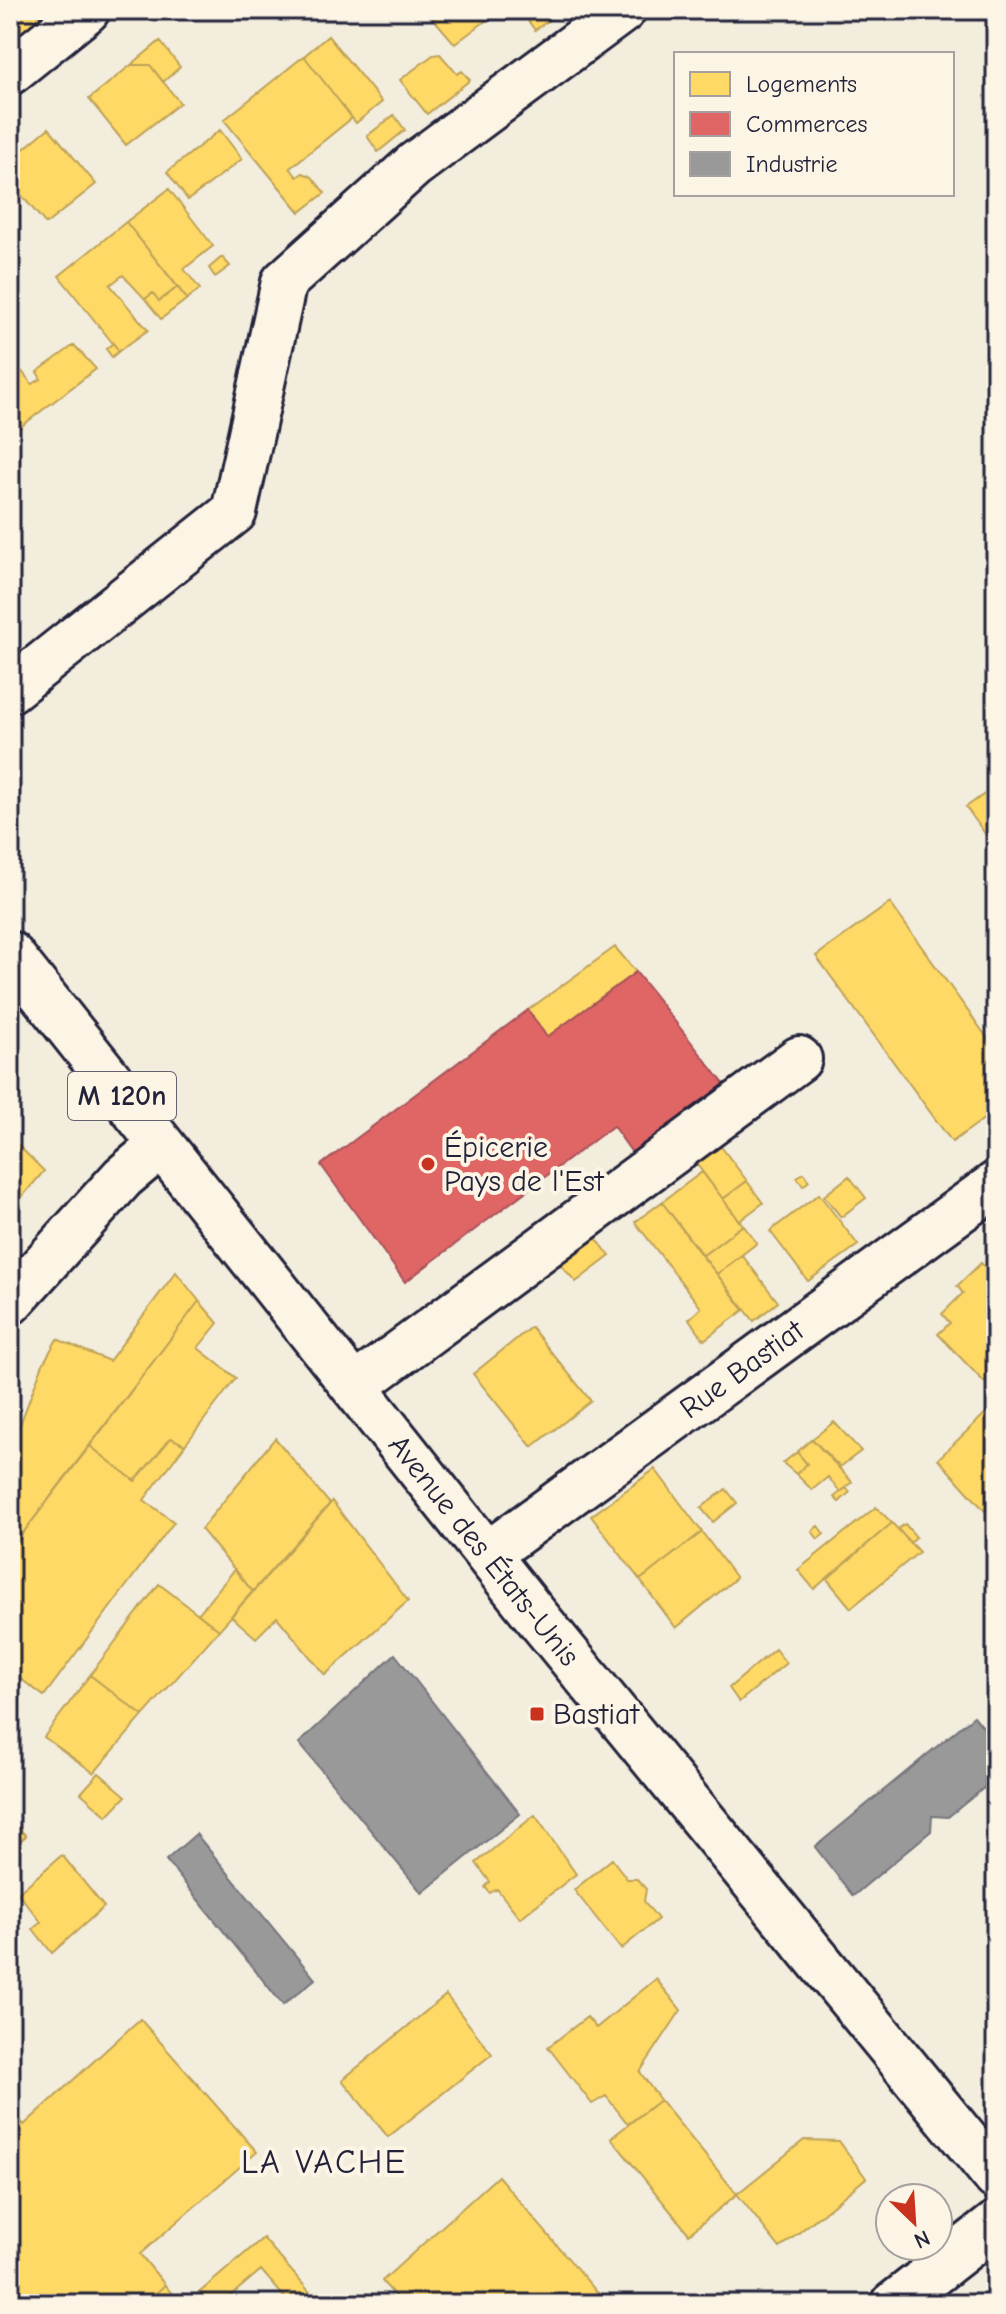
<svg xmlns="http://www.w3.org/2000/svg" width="1006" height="2314" font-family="'Comic Neue',sans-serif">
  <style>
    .homes { fill: #ffd966; stroke: #bda259; stroke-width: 2 }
    .shops { fill: #e06666; stroke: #a75259; stroke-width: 2 }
    .industry { fill: #999; stroke: #75757d; stroke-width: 2 }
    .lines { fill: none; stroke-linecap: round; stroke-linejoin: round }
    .minor-casing { stroke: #22223b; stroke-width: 50 }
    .major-casing { stroke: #22223b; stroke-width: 50 }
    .minor { stroke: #fcf5e5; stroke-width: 44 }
    .major { stroke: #fcf5e5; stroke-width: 44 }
    .poi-dot { fill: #c8321e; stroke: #fcf5e5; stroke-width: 3 }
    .labels { text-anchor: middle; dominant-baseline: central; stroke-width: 8; stroke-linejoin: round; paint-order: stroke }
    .shield { fill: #fcf5e5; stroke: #63616e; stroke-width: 2 }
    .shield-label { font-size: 28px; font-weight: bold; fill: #22223b }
    .poi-label { font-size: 30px; fill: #22223b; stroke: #fcf5e5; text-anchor: start }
    .street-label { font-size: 30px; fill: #22223b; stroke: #fcf5e5 }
    .quarter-label { font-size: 34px; letter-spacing: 2px; fill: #22223b; stroke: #fcf5e5 }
  </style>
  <rect width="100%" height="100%" fill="#f3edde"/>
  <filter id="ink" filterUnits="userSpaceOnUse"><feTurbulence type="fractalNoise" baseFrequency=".0125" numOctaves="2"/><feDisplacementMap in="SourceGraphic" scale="16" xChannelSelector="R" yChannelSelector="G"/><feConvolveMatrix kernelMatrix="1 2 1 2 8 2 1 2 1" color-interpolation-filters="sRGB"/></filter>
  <g filter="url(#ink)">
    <path class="homes" d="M10,10H34L42,20L18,38L10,28Z
      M34,10H54L42,20Z
      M426,10H500L455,44Z
      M520,10H558L560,12L535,30Z
      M328,36L382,102L356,123L304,56Z
      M160,41L180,67L163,82L150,65H131Z
      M440,54L457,74L462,71L470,80L427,114L400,80L433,55Z
      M304,56L352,118L290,168L297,177L303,173L312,177L325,193L300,212L224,120Z
      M131,65H150L180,103L126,145L89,99Z
      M394,115L405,130L378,152L367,136Z
      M49,128L96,184L46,224L10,182V160Z
      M220,130L242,159L188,200L167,172Z
      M169,189L213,246L184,269L200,289L187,299L126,222Z
      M126,222L178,287L159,301L153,293L145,299L123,275L110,285L148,330L119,351L59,276Z
      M222,257L230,266L215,277L209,268Z
      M178,287L187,299L161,319L145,299L153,293L159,301Z
      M113,343L119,351L112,357L106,349Z
      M74,345L96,369L10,435V357L32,384L41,379L37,372Z
      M996,786V849L966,807Z
      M890,903L996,1050V1110L952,1142L816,956Z
      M615,947L636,972L547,1037L528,1010Z
      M713,1136L747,1181L723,1199L689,1154Z
      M10,1137L44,1171L10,1211Z
      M702,1172L743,1225L702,1256L662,1202Z
      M804,1173L809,1181L803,1186L797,1177Z
      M849,1176L866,1198L841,1217L824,1196Z
      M747,1181L763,1203L739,1221L723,1199Z
      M819,1194L858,1245L808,1281L770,1231Z
      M662,1202L744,1310L704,1340L689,1319L701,1308L635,1222Z
      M743,1225L757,1243L717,1274L702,1256Z
      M592,1233L610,1256L576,1282L556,1260Z
      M742,1255L778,1302L754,1321L717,1274Z
      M981,1263L996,1278V1371L984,1382L938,1334L950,1323L942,1314L963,1293L957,1286Z
      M176,1272L199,1301L10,1550V1451L43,1364L57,1339L109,1361Z
      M199,1301L218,1323L198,1348L236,1378L185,1445L171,1438L135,1481L90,1446Z
      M531,1327L591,1401L532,1447L473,1374Z
      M994,1405L996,1501L985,1511L938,1459Z
      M834,1422L861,1451L840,1467L812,1439Z
      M171,1438L185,1445L144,1500L174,1522L44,1696L10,1671V1550L90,1446L135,1481Z
      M275,1438L330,1504L253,1592L201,1529Z
      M812,1439L852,1482L840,1492L828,1477L812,1490L796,1474L807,1464L797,1452Z
      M797,1452L807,1464L796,1474L783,1463Z
      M655,1469L702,1532L640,1580L591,1516Z
      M846,1488L850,1492L839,1502L834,1497Z
      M726,1489L737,1503L713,1522L701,1508Z
      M332,1501L408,1601L325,1675L277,1617L256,1638L231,1616Z
      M876,1507L892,1523L814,1589L798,1570Z
      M892,1523L919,1552L851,1608L827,1579Z
      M905,1524L916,1537L910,1543L898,1529Z
      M818,1526L824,1534L818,1539L812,1531Z
      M702,1532L736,1578L676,1628L640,1580Z
      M235,1569L253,1592L219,1630L198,1614Z
      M159,1584L219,1630L143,1716L90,1675Z
      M775,1649L786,1663L739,1702L729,1688Z
      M90,1675L143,1716L94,1773L44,1737Z
      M99,1773L126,1796L107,1816L81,1793Z
      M535,1815L576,1874L520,1918L497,1889L490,1893L485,1887L490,1882L476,1863Z
      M10,1818L26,1836L10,1850Z
      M62,1855L104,1907L52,1953L33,1929L41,1922L18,1893Z
      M612,1859L627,1879H637L646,1889L644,1901L658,1919L621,1949L574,1890Z
      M656,1979L681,2010L640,2072L660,2100L628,2124L606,2096L592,2104L548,2047L587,2017L596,2028Z
      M446,1995L492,2054L388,2137L342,2080Z
      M140,2019L257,2152L140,2254L165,2285L144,2304H124L119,2299L113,2304H10V2109L24,2125Z
      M660,2100L737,2194L689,2234L611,2138Z
      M804,2140L839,2141L866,2178L780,2248L737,2194Z
      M498,2176L607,2304H402L382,2281Z
      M263,2238L320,2304H290L261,2270L221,2304H186Z
      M165,2285L180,2304H144Z"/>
    <path class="shops" d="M636,972L725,1085L633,1154L613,1126L405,1282L321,1165L528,1010L547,1037Z"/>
    <path class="industry" d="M395,1654L520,1814L422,1893L299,1743Z
      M974,1716L996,1743V1778L948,1817L932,1816L931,1831L853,1896L815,1847Z
      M196,1834L315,1979L283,2005L166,1860Z"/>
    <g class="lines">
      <g class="minor-casing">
        <g id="minor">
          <path d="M10,72L87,10"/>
          <path d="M10,690L234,512L284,282L414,165L623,10"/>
          <path d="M10,1302L123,1177L160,1146"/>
          <path d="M354,1387L799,1059"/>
          <path id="s1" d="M488,1554L996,1184"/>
          <path d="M894,2304L996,2224"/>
        </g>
      </g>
      <g class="major-casing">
        <g id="major">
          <path id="s2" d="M10,954L532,1611L996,2177"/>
        </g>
      </g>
      <use href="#minor" class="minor"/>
      <use href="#major" class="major"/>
    </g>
  </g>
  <g class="poi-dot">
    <circle cx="428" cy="1164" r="8"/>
    <rect x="529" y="1706" width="16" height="16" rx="4"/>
  </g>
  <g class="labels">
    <rect class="shield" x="68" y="1072" width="108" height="48" rx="6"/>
    <g class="shield-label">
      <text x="122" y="1096">M 120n</text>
    </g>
    <g class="poi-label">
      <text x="444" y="1147">Épicerie<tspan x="444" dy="34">Pays de l'Est</tspan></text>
      <text x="553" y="1714">Bastiat</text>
    </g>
    <g class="street-label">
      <text stroke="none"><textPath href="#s1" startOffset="314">Rue Bastiat</textPath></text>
      <text stroke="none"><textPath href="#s2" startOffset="762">Avenue des États-Unis</textPath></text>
    </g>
    <g class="quarter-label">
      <text x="324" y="2162">LA VACHE</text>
    </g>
  </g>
  <rect width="1006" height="2314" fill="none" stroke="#fcf5e5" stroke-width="40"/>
  <rect x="20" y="20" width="966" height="2274" fill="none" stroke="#22223b" stroke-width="3" filter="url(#ink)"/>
  <rect x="674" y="52" width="280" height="144" fill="#fcf5e5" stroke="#a5a1a1" stroke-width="2"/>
  <rect x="690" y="72" width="40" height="24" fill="#ffd966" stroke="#a5a1a1" stroke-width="2"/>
  <text x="746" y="92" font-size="24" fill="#22223b">Logements</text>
  <rect x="690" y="112" width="40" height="24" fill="#e06666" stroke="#a5a1a1" stroke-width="2"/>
  <text x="746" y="132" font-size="24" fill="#22223b">Commerces</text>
  <rect x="690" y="152" width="40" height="24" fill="#999999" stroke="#a5a1a1" stroke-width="2"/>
  <text x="746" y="172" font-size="24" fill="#22223b">Industrie</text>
  <g transform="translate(914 2222) rotate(155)"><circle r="38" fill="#fcf5e5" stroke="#a5a1a1" stroke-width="2"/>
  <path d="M0-6L14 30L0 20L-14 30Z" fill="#c8321e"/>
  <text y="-12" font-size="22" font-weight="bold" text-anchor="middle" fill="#22223b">N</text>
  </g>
</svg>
